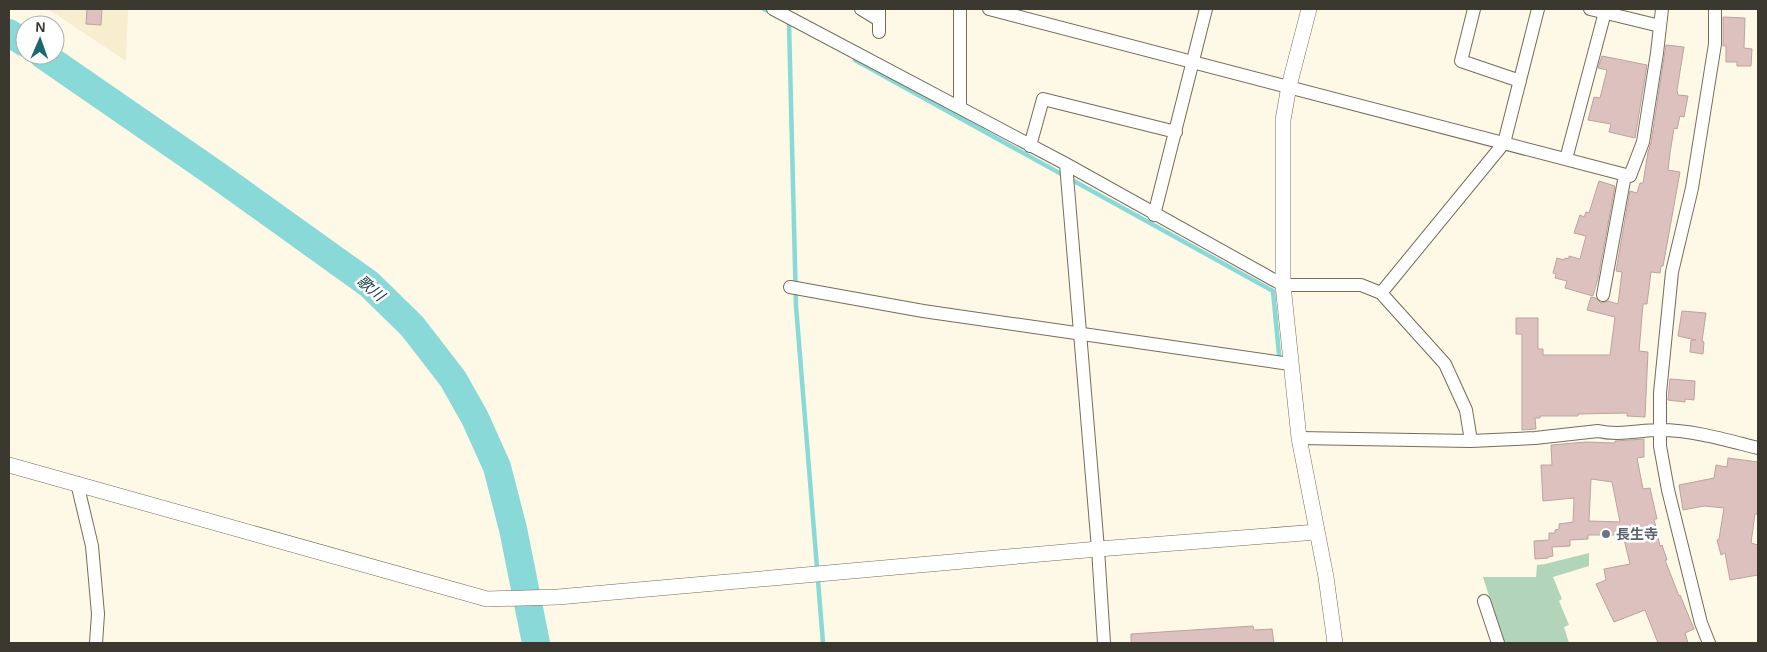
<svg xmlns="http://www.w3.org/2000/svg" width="1767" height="652" font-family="Helvetica,'Noto Sans JP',sans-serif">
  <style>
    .built { fill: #f7edcf }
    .green { fill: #b2d5b9 }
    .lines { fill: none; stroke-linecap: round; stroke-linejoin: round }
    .stream { stroke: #89d9d9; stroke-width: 4.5 }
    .river { stroke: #89d9d9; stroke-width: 28 }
    .building { fill: #dcc1bf; stroke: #bda3a0; fill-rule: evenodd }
    .minor-casing { stroke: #736d59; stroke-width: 14 }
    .tertiary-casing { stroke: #736d59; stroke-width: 16 }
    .minor { stroke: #fff; stroke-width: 12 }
    .tertiary { stroke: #fff; stroke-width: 15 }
    .worship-dot { fill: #6b7280; stroke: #fff; stroke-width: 2 }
    .labels { text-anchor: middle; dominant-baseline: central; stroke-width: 5; stroke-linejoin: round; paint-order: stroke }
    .worship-label { font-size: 14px; font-weight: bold; fill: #5b616d; stroke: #fff; text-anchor: start }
    .water-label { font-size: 15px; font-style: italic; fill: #0f3737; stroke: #fff }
  </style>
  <rect width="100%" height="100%" fill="#fef8e6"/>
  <path class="built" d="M48,9H128L126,61Z"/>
  <path class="green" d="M1589,553V566L1553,577L1562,599L1559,601L1569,625L1564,627L1569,643H1504L1483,577H1536L1537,565L1545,564Z"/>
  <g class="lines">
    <path class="stream" d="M764,9L772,13
      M789,23L796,306L823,643
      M855,60L1273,291L1279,354"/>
    <path class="river" d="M9,33L25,43
      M43,55L214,173L369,284L412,326L453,379L475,418L497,467L513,529L536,643"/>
  </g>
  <path class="building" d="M87,9H102L101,25L86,24Z
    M1723,17L1745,18L1744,48L1752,49L1751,66H1737V62H1726V46H1723Z
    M1666,45L1684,47L1677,90L1678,95L1688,96L1684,117L1680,116L1677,129L1674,128L1670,153L1668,170L1680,172L1663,266H1661L1660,273L1651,272L1647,304H1643L1639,351L1648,352L1645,417L1627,416V413L1578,414V416H1540V418H1535L1536,429L1522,430V334H1516V318H1538V349H1543V355H1610L1615,317L1587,310L1591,297L1596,298L1601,303L1608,301L1618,304L1622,272L1616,271L1630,191L1637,193L1640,183H1643L1648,152L1651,143Z
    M1602,56L1647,65L1635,138L1609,132L1611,124L1588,120L1594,97L1600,98L1607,70L1598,68Z
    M1599,181L1615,186L1598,278L1593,296L1565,288L1567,281L1555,278L1556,274L1553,273L1557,258L1564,260L1565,258L1569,259V256L1580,259L1586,236L1574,233L1580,215L1584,217L1586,212L1589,213Z
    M1682,311L1706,313L1702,341L1704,342L1703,354L1690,352L1691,340H1696L1678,336Z
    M1670,379L1695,381L1694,400L1685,399V402L1668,400Z
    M1644,439V457L1637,458L1643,489L1650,488L1657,519H1654L1660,546L1662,545L1667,560H1665L1679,596L1680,595L1694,629L1685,633L1688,643H1658L1645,610L1614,622L1596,584L1606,580L1604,569L1630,564L1623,535H1588V539L1570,540V546L1552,547L1553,556L1548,557V558L1535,559L1534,541L1549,540V533H1555V530L1559,529V524L1573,522L1574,498L1543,501L1541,465H1552L1551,445L1586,442L1615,443V441ZM1591,479L1612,482L1620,522L1589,521Z
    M1728,458L1758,462V514H1755L1751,543L1758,545V575L1730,580L1725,553L1721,555L1717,540L1719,539L1724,508L1704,506L1683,510L1679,485L1714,478L1716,465L1727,467Z
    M1253,626L1254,630L1272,629L1274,643H1131V634Z"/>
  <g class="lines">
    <g class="minor-casing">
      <path id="minor" d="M773,9L1066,164L1283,285H1361L1381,293L1445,364L1466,410L1471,441
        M861,9L879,20
        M879,9V32
        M960,9V108
        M989,9L1630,176L1643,142L1657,53L1662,9
        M1474,9L1461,61L1520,81
        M1590,9L1660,26
        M1030,146L1043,99L1176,132
        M1566,159L1605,12
        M1066,164L1098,549L1104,643
        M1154,215L1206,9
        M790,287L923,311L1290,364
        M1381,293L1504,143L1538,9
        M1603,295L1625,175
        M1299,438L1471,441L1535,438L1598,431C1619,436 1639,430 1660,430C1693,430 1726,440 1758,448
        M77,483L92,546L98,614L96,643
        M1484,601L1498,643
        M1709,643L1701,623L1668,490L1660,446V393L1672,272L1692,188L1715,44V9"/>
    </g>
    <g class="tertiary-casing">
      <path id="tertiary" d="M1309,9L1289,86L1283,120V285L1299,438L1326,577L1335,643
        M9,465L487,599L558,597L1098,549L1317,532"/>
    </g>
    <use href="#minor" class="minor"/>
    <use href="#tertiary" class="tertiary"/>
  </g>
  <circle class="worship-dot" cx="1606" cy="534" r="5"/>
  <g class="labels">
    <g class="worship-label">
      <text x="1616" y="534">長生寺</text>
    </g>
    <g class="water-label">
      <text transform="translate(371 288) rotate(40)">歌川</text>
    </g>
  </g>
  <rect width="1767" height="652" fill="none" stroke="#3a382f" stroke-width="20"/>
  <g transform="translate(40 40) rotate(2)"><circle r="24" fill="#ffffff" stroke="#b0afac"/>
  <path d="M0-4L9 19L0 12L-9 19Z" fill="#1b686e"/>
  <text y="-8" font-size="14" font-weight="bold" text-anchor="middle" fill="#3a382f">N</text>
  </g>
</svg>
